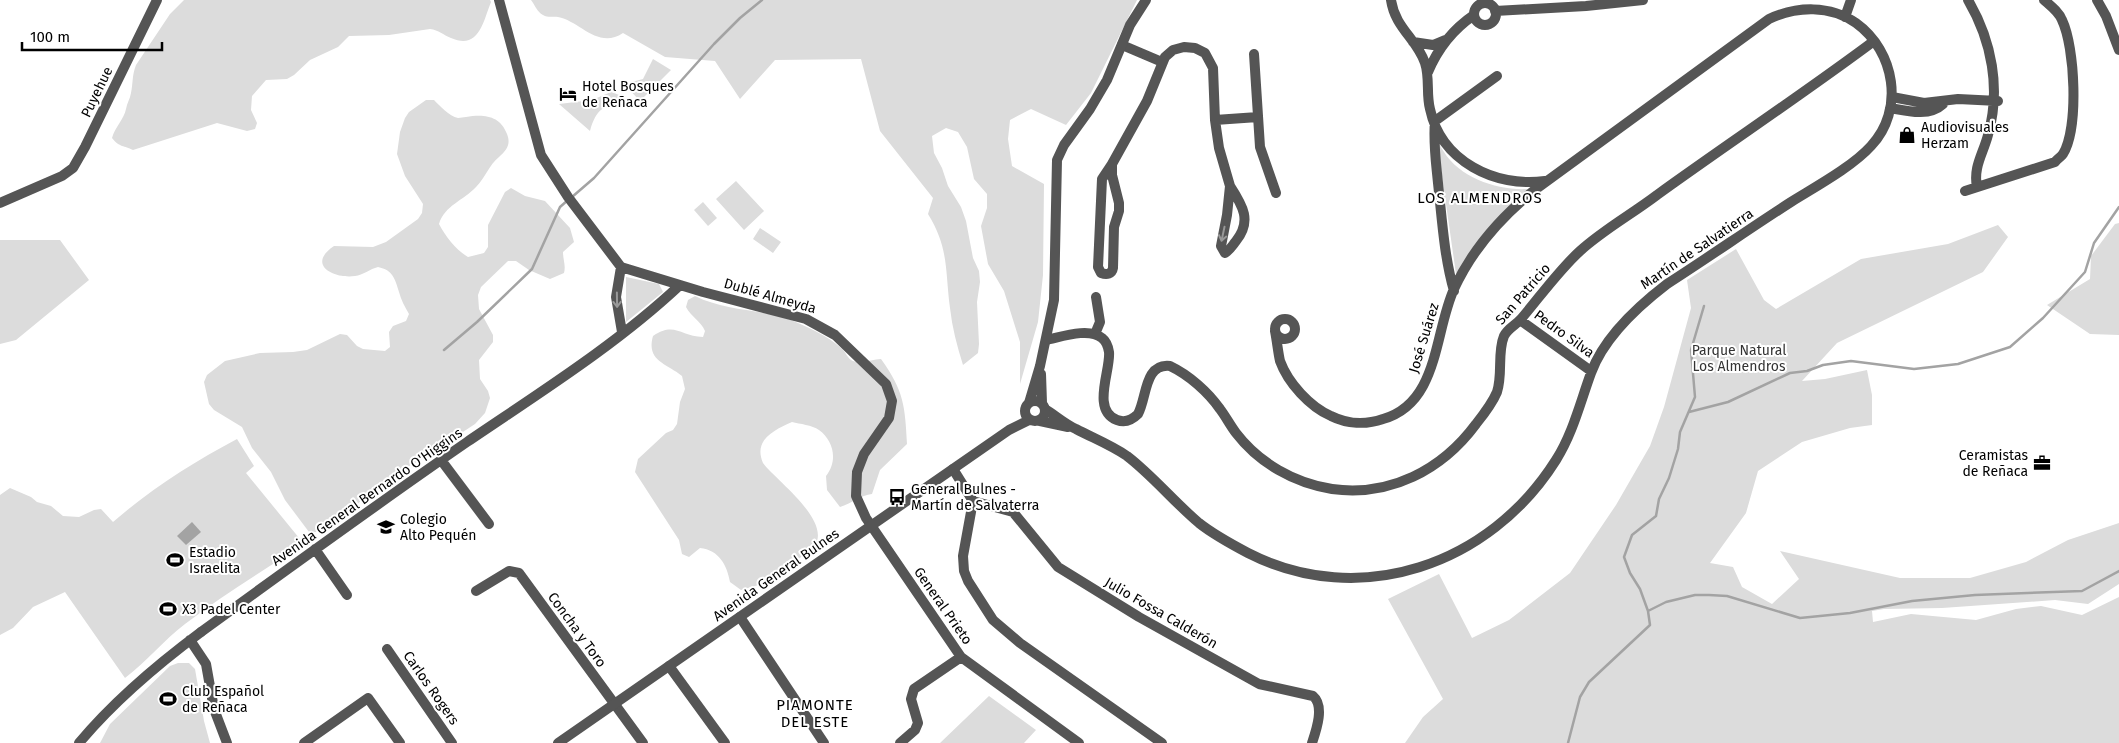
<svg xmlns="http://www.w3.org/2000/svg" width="2119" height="743" font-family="'Fira Sans',sans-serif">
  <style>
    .green { fill: #dcdcdc }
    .water { fill: #a3a3a3 }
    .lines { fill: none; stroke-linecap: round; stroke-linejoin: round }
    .stream { stroke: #a3a3a3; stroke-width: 2.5 }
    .minor { stroke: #555; stroke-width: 10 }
    .tertiary { stroke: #555; stroke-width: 10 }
    .oneway { stroke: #999 }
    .labels { text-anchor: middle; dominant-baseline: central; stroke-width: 4; stroke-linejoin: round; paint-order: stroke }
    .poi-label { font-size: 14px; fill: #000; stroke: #fff; text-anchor: start }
    .street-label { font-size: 14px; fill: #000; stroke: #fff }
    .park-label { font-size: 14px; fill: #333; stroke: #fff }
    .neighbourhood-label { font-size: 15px; letter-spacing: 1px; fill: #000; stroke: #fff }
  </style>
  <rect width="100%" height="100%" fill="#fff"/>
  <path class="green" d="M184,0H490L491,2C483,22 479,50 451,38C443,35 439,30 430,29L389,35L349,36L338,47L310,60L294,75L287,79L266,80L252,96L251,110L257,123L255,129L247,131L217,123L133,150C124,145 120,148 112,138C115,127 124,119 126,109C127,103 130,99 131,93C133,83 132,75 136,65L170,14Z
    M531,0H1137L1091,93L1066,125L1031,109L1010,120L1008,139L1012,166L1044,184L1043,275L1038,322L1020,384V342L1004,291L988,264L981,226L987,208V194L974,179L967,147L958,132L946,128L932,136L934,153L942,168L948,186L961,207L966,221L973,258L979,271L980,282L977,302L979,344L978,353L963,365C957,346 952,327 950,308C945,270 949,248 928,214L933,198L880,131L861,59L775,60L740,99L715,61L665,57L623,33C598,50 580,21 558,17C553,16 548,18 543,15C537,12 535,5 531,0Z
    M653,59L671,70L640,101L624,84L643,79Z
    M611,92L622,96L626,100C604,105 596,109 590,131L559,104L592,100Z
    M426,100H434C440,106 449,116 458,118C461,118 463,117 466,117C483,114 500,115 507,134C511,144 507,150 499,157C489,165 485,178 476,187C463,201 445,205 439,224C446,237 456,250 468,257L484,253L488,247V225L505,192L511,188L525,196L545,201L570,228L574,242L563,252C563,260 566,265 564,273L550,279L529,270L516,261H508L481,287L478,295L479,309L493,335V342L479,360L480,379L488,391L490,398L485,413L475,424L419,461L397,472L371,491L337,524L316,532H309L285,500L271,472L252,448L242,427L214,410L209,404L204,382L207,375L225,361L260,353L293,352L307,350L340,334L347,335L357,346L363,349L385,351L390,347L389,332L393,326L406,321L409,314C405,307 401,300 399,292C395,279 393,270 378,267C370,269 363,275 355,276C334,279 306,265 334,246L373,247L386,242L418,219L422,213L423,204L405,176L397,154L400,132L405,118L409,112Z
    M1436,134C1438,140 1440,147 1444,152C1460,178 1499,191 1528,189L1457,281Z
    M736,181L764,211L744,230L716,199Z
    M703,202L717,218L708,226L694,210Z
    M2119,223V335L2090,334L2047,305L2090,279L2091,256L2115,224Z
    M1998,225L2008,237L1983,272L1837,343L1802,381L1825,379L1867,370L1872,395V425L1850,428L1802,442L1758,471L1746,513L1710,563L1733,567L1742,587L1772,604L1799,579L1780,551L1900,578H1970L2026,562L2068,540L2119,523V584L2088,604L2055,600L1942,608L1884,609L1872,611L1873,622L1911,614L1976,620L2016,609L2041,606L2082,615L2119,597V743H1405L1423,717L1443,699L1388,599L1439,574L1472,638L1509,620L1570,573L1616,505L1650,446L1664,407L1691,308L1687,280L1736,249L1764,300L1776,309L1861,259L1948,244Z
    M760,228L781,242L773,253L753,239Z
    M0,240H60L89,280L16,340L0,344Z
    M626,277L659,284L663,292L626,322Z
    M695,296C725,311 760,309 791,320C808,327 828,336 841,348C845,351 847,357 851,360C859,365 873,359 881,359C904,391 905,406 907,444L880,470L872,494C861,495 851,504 840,507L827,490L826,476C838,461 834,441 819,430C812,425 800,424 792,422C774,430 753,440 763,463C776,481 840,526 810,551L762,584L741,590L730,582C727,565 719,550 700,548L689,557L682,554L679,540L635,472L638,459L666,433L673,430L677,424L680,402L685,389L682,376C666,363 646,361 653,336C675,321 681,337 703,337L705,331C701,321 691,317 686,307L688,300Z
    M237,439L254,466L246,473L304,544C264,570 223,595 185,624C164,640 147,661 125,678L65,592L33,607L13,628L0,635V495L10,488L31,497L37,502L51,506L63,516L79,517L94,510L101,509L113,522C151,489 192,463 237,439Z
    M178,663H189L195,669L204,721L210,743H100L110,724L170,666Z
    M989,696L1036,730L1024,743H940Z"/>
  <path class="water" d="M192,522L201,532L186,545L177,536Z"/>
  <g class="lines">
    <path class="stream" d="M572,197L594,178L714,44L740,18L762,0
      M444,350L477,322L532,269L560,207L568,200
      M1689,412L1728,402L1790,373L1807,371L1823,365L1851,361L1914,369L1958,364L2010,347L2043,318L2085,272L2094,243L2119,207
      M1648,611L1666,602L1695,595H1709L1727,596L1800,618L1850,613L1912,601L1975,595L2082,591L2119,571
      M1568,743L1580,697L1589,682L1650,625L1648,611L1640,589L1630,573L1624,557L1632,535L1656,516L1659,499L1669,478L1678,449L1680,432L1695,397L1691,350L1704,306"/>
    <path class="minor" d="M499,0L541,155L568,197L621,267L703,292L806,319L835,335L886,384L892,401L889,418L864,454L857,472L856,496L866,518L961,657L1079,743
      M1391,0C1395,28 1417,39 1425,63C1430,78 1426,94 1430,109C1441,161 1495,188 1545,181
      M1968,0C1992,41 2001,89 1988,135C1983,154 1973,167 1977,187
      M2097,0L2106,16L2119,50
      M1474 14a11 11 0 1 1 22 0a11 11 0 1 1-22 0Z
      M1495,11L1586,6L1643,0
      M1845,17L1851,0
      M1413,42L1433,45L1445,40
      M1122,45L1162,62
      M1254,54L1260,147L1276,193
      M1428,72C1438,48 1452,30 1474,15
      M1892,97L1924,103L1958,99L1998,101
      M1890,108C1907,111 1929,117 1943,104
      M1215,120L1258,117
      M1112,164L1147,101L1165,57L1173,50L1184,47L1195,48L1205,53L1213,68L1215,120L1219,148L1230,186L1227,215L1221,246L1225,253C1230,250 1232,246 1236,241C1252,221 1243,206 1230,186
      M1112,164V175L1119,203V211L1114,227L1113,268C1112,274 1107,275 1101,273L1098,267L1102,179Z
      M1965,191L2055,162C2057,159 2061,157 2063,154C2079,128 2075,47 2062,20C2059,12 2051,6 2044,0
      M0,203L62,176L73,168L85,147L157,0
      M621,267L616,297L622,332
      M1454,291C1444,256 1442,219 1438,183C1436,162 1433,143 1435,121L1497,76
      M1275 329a10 10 0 1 1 20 0a10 10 0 1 1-20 0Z
      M1520,320L1591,371
      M1095,334L1100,322L1096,297
      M1046,340C1061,337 1089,327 1102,338C1106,341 1108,346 1109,352C1111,370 1091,410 1117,420C1125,423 1132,420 1138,414C1147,398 1144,363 1170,366C1189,375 1208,392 1220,409C1226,417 1230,425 1236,433C1259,463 1294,483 1332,489C1390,497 1442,470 1476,424C1484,414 1492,404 1497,392C1503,374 1497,353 1504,336C1508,328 1516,325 1521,319C1539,298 1559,270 1580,251C1603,230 1632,214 1657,195C1729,143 1803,94 1874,41
      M1045,409C1055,415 1065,424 1076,429C1093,438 1111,445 1127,456C1153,476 1174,502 1199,523C1214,535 1231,544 1248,553C1360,610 1490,565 1556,460C1573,433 1580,403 1591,373C1604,337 1637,307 1667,284C1709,257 1749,229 1791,202C1815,187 1852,167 1871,146C1905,110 1895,51 1856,23C1830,5 1797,6 1769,19L1532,192C1499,219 1472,250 1454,289C1434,333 1439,403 1383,419C1366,425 1347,424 1331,416C1310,407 1288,383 1280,361C1278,352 1277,341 1275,331
      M1040,421L1068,427
      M441,460L489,524
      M953,469L973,501L963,556L964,571L968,581L993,620L1020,643L1162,743
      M973,501L1013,512L1058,567L1139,617L1259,684L1313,696C1325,706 1316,731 1312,743
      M315,549L347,595
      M476,591L509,571L519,573L643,743
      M740,617L824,743
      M201,632C289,568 377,504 467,442C539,393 616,345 680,285
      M387,649L452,743
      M669,666L725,743
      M304,743L368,698L400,743
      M900,743L915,730L918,723L911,699L914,689L961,657"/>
    <path class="tertiary" d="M1041,374L1042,403
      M1025 411a10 10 0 1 1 20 0a10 10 0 1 1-20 0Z
      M1029,403L1040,366L1054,300L1057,160L1064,145L1090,109L1107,80L1130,25L1146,0
      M190,640L206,664L214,709L227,743
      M79,743C114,701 158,664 201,632
      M558,743L1009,430L1029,420"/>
  </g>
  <defs><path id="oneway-shaft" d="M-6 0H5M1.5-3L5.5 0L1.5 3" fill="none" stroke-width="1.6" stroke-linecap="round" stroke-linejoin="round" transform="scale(1.25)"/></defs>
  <g class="oneway">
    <use href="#oneway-shaft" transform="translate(1223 234) rotate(102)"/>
    <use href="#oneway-shaft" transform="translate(617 300) rotate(89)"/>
  </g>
  <defs>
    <g id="hotel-bare" transform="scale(1.35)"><path d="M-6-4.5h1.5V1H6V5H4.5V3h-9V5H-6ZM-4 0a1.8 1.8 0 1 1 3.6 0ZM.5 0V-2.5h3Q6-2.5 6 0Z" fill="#000" stroke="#fff" stroke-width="2.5" paint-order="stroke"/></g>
    <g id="shop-bare" transform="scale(1.35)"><path d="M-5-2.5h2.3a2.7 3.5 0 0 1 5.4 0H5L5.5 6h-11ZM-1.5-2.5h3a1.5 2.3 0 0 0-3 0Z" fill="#000" stroke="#fff" stroke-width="2.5" paint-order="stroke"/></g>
    <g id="office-bare" transform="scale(1.35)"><path d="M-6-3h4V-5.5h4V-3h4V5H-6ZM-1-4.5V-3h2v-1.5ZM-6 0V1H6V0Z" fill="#000" stroke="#fff" stroke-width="2.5" paint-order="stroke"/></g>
    <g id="bus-bare" transform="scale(1.35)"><path d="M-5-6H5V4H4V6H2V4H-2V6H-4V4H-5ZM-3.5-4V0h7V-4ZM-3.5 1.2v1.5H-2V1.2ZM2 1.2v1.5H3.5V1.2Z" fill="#000" stroke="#fff" stroke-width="2.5" paint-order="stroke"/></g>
    <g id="school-bare" transform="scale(1.35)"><path d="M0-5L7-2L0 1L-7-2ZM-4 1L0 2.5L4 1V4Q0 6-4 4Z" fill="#000" stroke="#fff" stroke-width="2.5" paint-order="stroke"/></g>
    <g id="stadium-bare" transform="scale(1.35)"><path d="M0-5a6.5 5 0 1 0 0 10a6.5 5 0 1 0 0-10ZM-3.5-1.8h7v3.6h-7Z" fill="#000" stroke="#fff" stroke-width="2.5" paint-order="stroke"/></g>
  </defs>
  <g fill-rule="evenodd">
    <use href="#hotel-bare" x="568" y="94"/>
    <use href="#shop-bare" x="1907" y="135"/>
    <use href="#office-bare" x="2042" y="463"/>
    <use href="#bus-bare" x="897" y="497"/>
    <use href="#school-bare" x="386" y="527"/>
    <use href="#stadium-bare" x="175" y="560"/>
    <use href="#stadium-bare" x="168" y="609"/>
    <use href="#stadium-bare" x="168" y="699"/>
  </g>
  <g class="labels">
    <g class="poi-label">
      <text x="582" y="86">Hotel Bosques<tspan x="582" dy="16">de Reñaca</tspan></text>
      <text x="1921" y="127">Audiovisuales<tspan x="1921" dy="16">Herzam</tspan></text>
      <text x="2028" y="455" text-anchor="end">Ceramistas<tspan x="2028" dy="16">de Reñaca</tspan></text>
      <text x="911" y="489">General Bulnes -<tspan x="911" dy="16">Martín de Salvaterra</tspan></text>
      <text x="400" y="519">Colegio<tspan x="400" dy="16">Alto Pequén</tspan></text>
      <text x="189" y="552">Estadio<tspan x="189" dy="16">Israelita</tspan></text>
      <text x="182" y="609">X3 Padel Center</text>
      <text x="182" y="691">Club Español<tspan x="182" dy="16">de Reñaca</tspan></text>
    </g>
    <g class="street-label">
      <text transform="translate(97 92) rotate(-64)">Puyehue</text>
      <text transform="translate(1697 249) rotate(-34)">Martín de Salvatierra</text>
      <text transform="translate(1523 294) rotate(-49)">San Patricio</text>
      <text transform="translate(770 296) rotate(16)">Dublé Almeyda</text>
      <text transform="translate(1564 334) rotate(36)">Pedro Silva</text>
      <text transform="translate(1424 338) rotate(-73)">José Suárez</text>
      <text transform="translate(367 497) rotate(-35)">Avenida General Bernardo O'Higgins</text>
      <text transform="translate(776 575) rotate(-35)">Avenida General Bulnes</text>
      <text transform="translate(943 606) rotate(55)">General Prieto</text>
      <text transform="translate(1161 613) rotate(30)">Julio Fossa Calderón</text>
      <text transform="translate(577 630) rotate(54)">Concha y Toro</text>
      <text transform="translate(431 688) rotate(55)">Carlos Rogers</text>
    </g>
    <g class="park-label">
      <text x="1739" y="350">Parque Natural<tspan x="1739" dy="16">Los Almendros</tspan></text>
    </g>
    <g class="neighbourhood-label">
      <text x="1480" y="198">LOS ALMENDROS</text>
      <text x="815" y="705">PIAMONTE<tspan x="815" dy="17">DEL ESTE</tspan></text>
    </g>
  </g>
  <path d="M22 42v8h140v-8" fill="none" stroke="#000000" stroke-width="2.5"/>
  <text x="30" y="42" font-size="15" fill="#000000" stroke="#ffffff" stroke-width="4" paint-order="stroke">100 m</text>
</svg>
